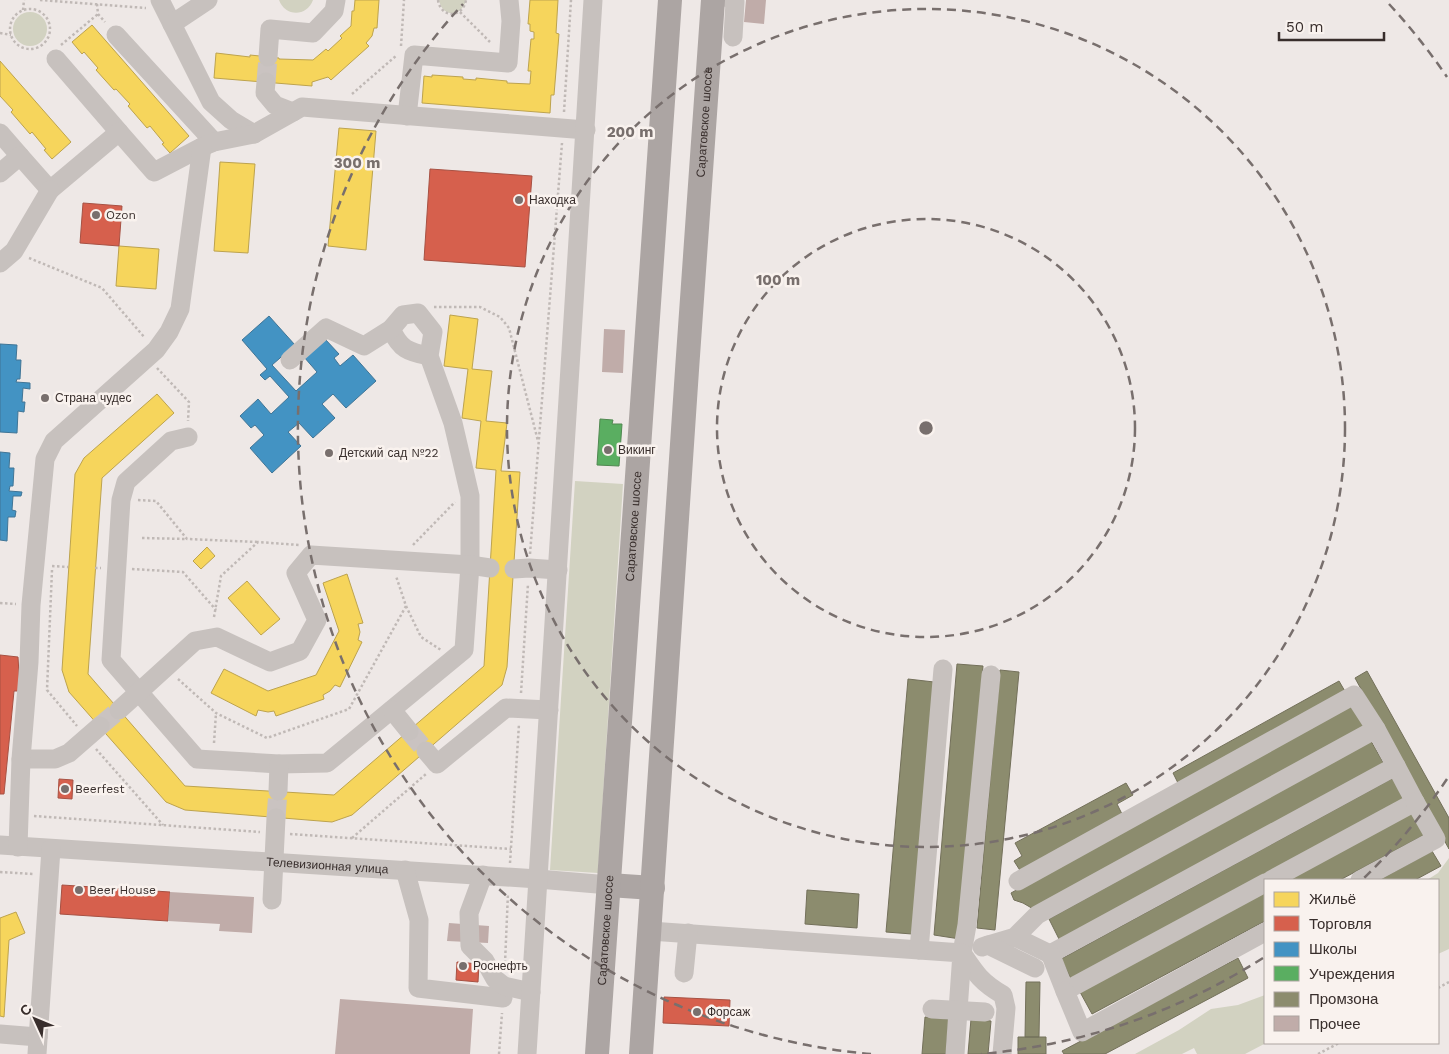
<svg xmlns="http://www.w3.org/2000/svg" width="1449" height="1054" font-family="'Work Sans',sans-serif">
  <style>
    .green { fill: #d2d2c1 }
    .homes { fill: #f6d55c; stroke: #bda34e }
    .shops { fill: #d6604d; stroke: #a75143 }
    .schools { fill: #4393c3; stroke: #407596 }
    .public { fill: #5aae61; stroke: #508851 }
    .industry { fill: #8c8c6e; stroke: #73705a }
    .building { fill: #c0aca9 }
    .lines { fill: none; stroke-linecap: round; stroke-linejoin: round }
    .minor-tunnel { stroke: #cac3c1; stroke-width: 19; stroke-dasharray: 19 9; stroke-linecap: butt }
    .path { stroke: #c0b9b6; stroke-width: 2.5; stroke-dasharray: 2.5 2.5; stroke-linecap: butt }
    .minor { stroke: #c7c1be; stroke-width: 19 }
    .major { stroke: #aca5a3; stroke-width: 24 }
    .ring { fill: none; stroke: #786f6d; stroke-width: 2.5; stroke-dasharray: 9 6 }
    .poi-dot { fill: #786f6d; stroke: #f9f2ee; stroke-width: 2 }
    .labels { text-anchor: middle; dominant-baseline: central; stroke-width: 5; stroke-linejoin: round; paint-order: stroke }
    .street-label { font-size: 12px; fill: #382e2c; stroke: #f9f2ee }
    .poi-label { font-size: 12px; fill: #382e2c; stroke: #f9f2ee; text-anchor: start }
    .centre { fill: #786f6d; stroke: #f9f2ee; stroke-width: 2.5 }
    .ring-label { font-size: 15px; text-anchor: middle; font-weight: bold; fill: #786f6d; stroke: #f9f2ee; stroke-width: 5; stroke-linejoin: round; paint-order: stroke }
  </style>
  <rect width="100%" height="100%" fill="#eee8e6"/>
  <path class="green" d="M279,0H313C307,17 285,17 279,0Z
    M439,0H466C462,17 442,18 439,0Z
    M13 29a17 17 0 1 1 34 0a17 17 0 1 1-34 0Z
    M575,481L623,484L598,873L550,870Z
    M1449,858V949L1438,954V880H1427L1438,873Z
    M1265,995L1266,1043L1245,1054H1197L1194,1048L1182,1054H1135L1179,1030L1211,1009L1238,1005Z"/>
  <path class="homes" d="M355,0H379L377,28H374L372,36L366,43L369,46L331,80L328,77L312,82V86L214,78L216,53L250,57V55L279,58V59L313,60L326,49L328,51L342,38L340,36L351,26L352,11H354Z
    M530,0H558L556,33L559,34L554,95H551L550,113L422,103L424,76L432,77V75L463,77V79L476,80V78L507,81V83L530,84L531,71H528L531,39H534V32L530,31V24H528Z
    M92,25L189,136L170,153L162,144L164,143L150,126L147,128L128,106L130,104L116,89L114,90L96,70L98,68L84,52L82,54L72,42Z
    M0,61L71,142L52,159L44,150L46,149L32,132L30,134L11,112L13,110L0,96Z
    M339,128L376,131L366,250L328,246Z
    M220,162L255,164L248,253L214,251Z
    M119,246L159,249L156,289L116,286Z
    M450,315L478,319L472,369L492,371L486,421L507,423L501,471L520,472L507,667L502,685L352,815L332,822L185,810L166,802L69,692L62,670L75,474L84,458L157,394L174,413L102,478L88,674L185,786L334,795L484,666L496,470L476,468L481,421L462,418L468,369L444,366Z
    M207,547L215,556L201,569L193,561Z
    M347,574L363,623L358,624L360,632L358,640L362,642L340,687L335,685L330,691L323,695L324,699L276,716L274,711L268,712L258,710L256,716L211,693L224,669L268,691L316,675L339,631L323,583Z
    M247,581L280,619L261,635L228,598Z
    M16,912L25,933L9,940L4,1017L0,1016V918Z"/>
  <path class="shops" d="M430,169L532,176L525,267L424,260Z
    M83,203L122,206L119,246L80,243Z
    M0,655L18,657L20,691H14L4,794H0Z
    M59,779L73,780L72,799L58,798Z
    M62,885L170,892L168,921L60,914Z
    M457,962L479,964L478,982L456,980Z
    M664,997L730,1000L729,1026L663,1023Z"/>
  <path class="schools" d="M269,316L295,345L272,365L296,391L317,372L304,357L325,339L339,354L334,358L340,366L353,355L376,381L346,408L333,394L322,404L335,418L313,438L299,423L288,432L301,446L272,473L250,448L264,435L255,425L251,428L240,416L258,399L271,414L289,397L270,376L265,380L260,375L267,369L242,340Z
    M0,344L17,345L16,360H21L20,379H17L16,382L30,383V389L23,388L22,402H25L24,412L18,411L17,433L0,432Z
    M0,452L10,453L9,468H14L13,486H10L9,491L22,492L21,496H13L12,510L16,511L15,517H8L7,541L0,540Z"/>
  <path class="public" d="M600,419L613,420L612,424H622L619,466L597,465Z"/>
  <path class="industry" d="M957,664L983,666L960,939L934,935Z
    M1000,670L1019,672L995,930L977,928Z
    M1367,671L1449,818V849L1355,678Z
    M908,679L934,682L912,934L886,932Z
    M1339,681L1346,693L1179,785L1173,773Z
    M1352,705L1365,729L1035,910L1023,903L1014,900L1011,893Z
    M1371,741L1384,764L1060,941L1049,919Z
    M1393,778L1404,801L1072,981L1061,959Z
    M1126,783L1133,795L1117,804L1123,816L1021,872L1014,861L1022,856L1015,843Z
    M1412,811L1424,835L1340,880H1285Z
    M1432,851L1441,866L1415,880H1379Z
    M807,890L859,894L857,928L805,924Z
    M1265,891V921L1092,1014L1080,992Z
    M1238,958L1248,978L1105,1054H1064L1062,1051Z
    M1026,982H1040L1039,1037H1025Z
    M925,1017L949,1019L946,1054H922Z
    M971,1019L991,1021L988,1054H968Z
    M1018,1037H1046V1054H1018Z"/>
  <path class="building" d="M746,0H766L764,24L744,22Z
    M604,329L625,330L623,373L602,372Z
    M170,892L254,897L252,933L219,931L220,924L168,921Z
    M449,923L489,926L488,943L447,941Z
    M340,999L473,1009L470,1054H335Z"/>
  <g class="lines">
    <path class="minor-tunnel" d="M266,82L268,57
      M100,726L119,710
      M409,731L426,751
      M276,818L278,791"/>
    <path class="path" d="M40,0L146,8
      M438,0C441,19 463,18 466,0
      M97,4L98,14L105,22
      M10 29a20 20 0 1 1 40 0a20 20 0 1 1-40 0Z
      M23,10L24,0
      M460,12L490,42
      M0,33L11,35
      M61,45L98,14
      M401,46L404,0
      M352,94L397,55
      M564,112L571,0
      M29,258L102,288L145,338
      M434,307H480L500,317L509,328L538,441
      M157,368L189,402L188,421
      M138,500L156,501L187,539L258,542
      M142,538L187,539
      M413,545L455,502
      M530,554L562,143
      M52,566L68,567
      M95,568H101
      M132,569L183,572L216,610
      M52,570L47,690L77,726
      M0,603L16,604
      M406,606L421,637L441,650
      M214,617L221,576L258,542L299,545
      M178,679L216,713L267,738L349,709L406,606L396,576
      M521,693L528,584
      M214,743L216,713
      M96,749L163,825
      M34,816L260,832
      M290,834L511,849
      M352,838L426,774
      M510,863L519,724
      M0,872L33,874
      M505,963L508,893
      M1438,988L1449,982
      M499,1054L502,1013
      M1318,1054L1339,1043"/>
    <g class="minor">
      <path d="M160,0L211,102L231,120L254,134"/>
      <path d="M731,0L735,2L733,37"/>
      <path d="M172,24L208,0"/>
      <path d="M116,35L214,142"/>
      <path d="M268,57L270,29L313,33L334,11L336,0"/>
      <path d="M56,59L119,132"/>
      <path d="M266,82L265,93L275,105L293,112"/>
      <path d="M407,116L414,55L508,63L511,21L509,0"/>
      <path d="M0,133L20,156"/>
      <path d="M0,173L20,156L50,190L119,132L154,172L202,147L214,142L254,134L302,107L586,130"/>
      <path d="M0,263L14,251L50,190"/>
      <path d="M391,329C400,349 408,352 429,356"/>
      <path d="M188,437L171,441L126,482L121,500L111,660L197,759L279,764L327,763L464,650L470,565V496L453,423L429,356L433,332L418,313L403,315L391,329L364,346L326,328L290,360"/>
      <path d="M514,569L529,568L558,570"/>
      <path d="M991,675L967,925L962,953C976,974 981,982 1003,995L1006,1008L1002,1054"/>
      <path d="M119,710L195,641L217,637L270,662L300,651L317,620L296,573L311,555L470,565L490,568"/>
      <path d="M392,710L409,731"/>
      <path d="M426,751L437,764L506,708L549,710"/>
      <path d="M21,759H55L69,753L100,726"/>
      <path d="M278,791L279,764"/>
      <path id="s1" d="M0,845L538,879L609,885"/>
      <path d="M18,847L21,759L29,662L31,605L45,459L54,441L156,350L169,332L180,309L202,147"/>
      <path d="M405,870L419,920L418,988L503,998"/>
      <path d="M483,875L469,913L470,946L485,961L495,979L504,986L531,992"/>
      <path d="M1271,880L1415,802L1396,766"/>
      <path d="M1360,880L1436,839L1415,802"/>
      <path d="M1018,881L1354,695L1376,729"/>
      <path d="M272,900L276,818"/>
      <path d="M650,931L962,953L955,1054"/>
      <path d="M988,945L1015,937L1037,915L1376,729L1396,766L1050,954L1015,937"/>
      <path d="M982,947L988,945L1035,968"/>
      <path d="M919,950L943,669"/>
      <path d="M1050,953L1065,991L1265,883"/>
      <path d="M684,973L688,933"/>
      <path d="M1065,991L1082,1032L1265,932"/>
      <path d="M932,1009L985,1012"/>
      <path d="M0,1034L38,1037"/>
      <path d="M37,1054L51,849"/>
      <path d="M527,1054L593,0"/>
    </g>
    <g class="major">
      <path d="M609,885L653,888"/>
      <path id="s2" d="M597,1054L670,0"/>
      <path id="s3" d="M641,1054L687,370L713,0"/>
    </g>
  </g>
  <g class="ring">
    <circle cx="926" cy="428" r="209"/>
    <circle cx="926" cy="428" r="419"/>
    <path d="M1447 779A628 628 0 0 1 1362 880M1263 958A628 628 0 0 1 981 1054M871 1054A628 628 0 0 1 463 4M1389 4A628 628 0 0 1 1447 77"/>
  </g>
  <g class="poi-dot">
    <circle cx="519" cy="200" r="5"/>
    <circle cx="96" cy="215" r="5"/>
    <circle cx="45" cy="398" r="5"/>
    <circle cx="608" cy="450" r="5"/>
    <circle cx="329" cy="453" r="5"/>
    <circle cx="65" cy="789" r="5"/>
    <circle cx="79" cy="890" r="5"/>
    <circle cx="463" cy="966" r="5"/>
    <circle cx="697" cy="1012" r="5"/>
  </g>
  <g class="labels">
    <g class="street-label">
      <text stroke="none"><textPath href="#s3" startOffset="934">Саратовское шоссе</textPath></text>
      <text stroke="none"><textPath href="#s2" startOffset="529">Саратовское шоссе</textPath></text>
      <text stroke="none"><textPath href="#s1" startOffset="328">Телевизионная улица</textPath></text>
      <text stroke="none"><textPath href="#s2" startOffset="124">Саратовское шоссе</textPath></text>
    </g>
    <g class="poi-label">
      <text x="529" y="200">Находка</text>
      <text x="106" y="215">Ozon</text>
      <text x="55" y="398">Страна чудес</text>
      <text x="618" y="450">Викинг</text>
      <text x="339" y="453">Детский сад №22</text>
      <text x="75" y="789">Beerfest</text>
      <text x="89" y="890">Beer House</text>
      <text x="473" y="966">Роснефть</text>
      <text x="707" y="1012">Форсаж</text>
    </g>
  </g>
  <circle cx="926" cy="428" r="8" class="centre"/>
  <g class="ring-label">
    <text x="630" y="137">200 m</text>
    <text x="357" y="168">300 m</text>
    <text x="778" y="285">100 m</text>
  </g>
  <rect x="1264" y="879" width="175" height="165" fill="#f9f2ee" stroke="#aca4a0"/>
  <rect x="1274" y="892" width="25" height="15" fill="#f6d55c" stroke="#aca4a0"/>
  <text x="1309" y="904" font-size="15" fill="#382e2c">Жильё</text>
  <rect x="1274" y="916" width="25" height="15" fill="#d6604d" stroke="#aca4a0"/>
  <text x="1309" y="929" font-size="15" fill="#382e2c">Торговля</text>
  <rect x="1274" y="942" width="25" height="15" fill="#4393c3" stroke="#aca4a0"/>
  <text x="1309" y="954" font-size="15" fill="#382e2c">Школы</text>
  <rect x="1274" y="966" width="25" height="15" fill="#5aae61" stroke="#aca4a0"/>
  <text x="1309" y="979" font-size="15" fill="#382e2c">Учреждения</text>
  <rect x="1274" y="992" width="25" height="15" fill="#8c8c6e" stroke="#aca4a0"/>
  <text x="1309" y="1004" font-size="15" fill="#382e2c">Промзона</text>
  <rect x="1274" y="1016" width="25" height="15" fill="#c0aca9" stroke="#aca4a0"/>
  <text x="1309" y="1029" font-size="15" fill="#382e2c">Прочее</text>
  <g transform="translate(35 1019) rotate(314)" stroke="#f9f2ee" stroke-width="4" paint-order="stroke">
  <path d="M0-4L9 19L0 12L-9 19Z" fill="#382e2c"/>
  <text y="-8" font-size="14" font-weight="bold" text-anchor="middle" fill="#382e2c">С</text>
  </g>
  <path d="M1279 32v8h105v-8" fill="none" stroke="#382e2c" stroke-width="2.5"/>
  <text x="1286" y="32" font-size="15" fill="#382e2c" stroke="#f9f2ee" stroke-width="4" paint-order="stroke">50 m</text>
</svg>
